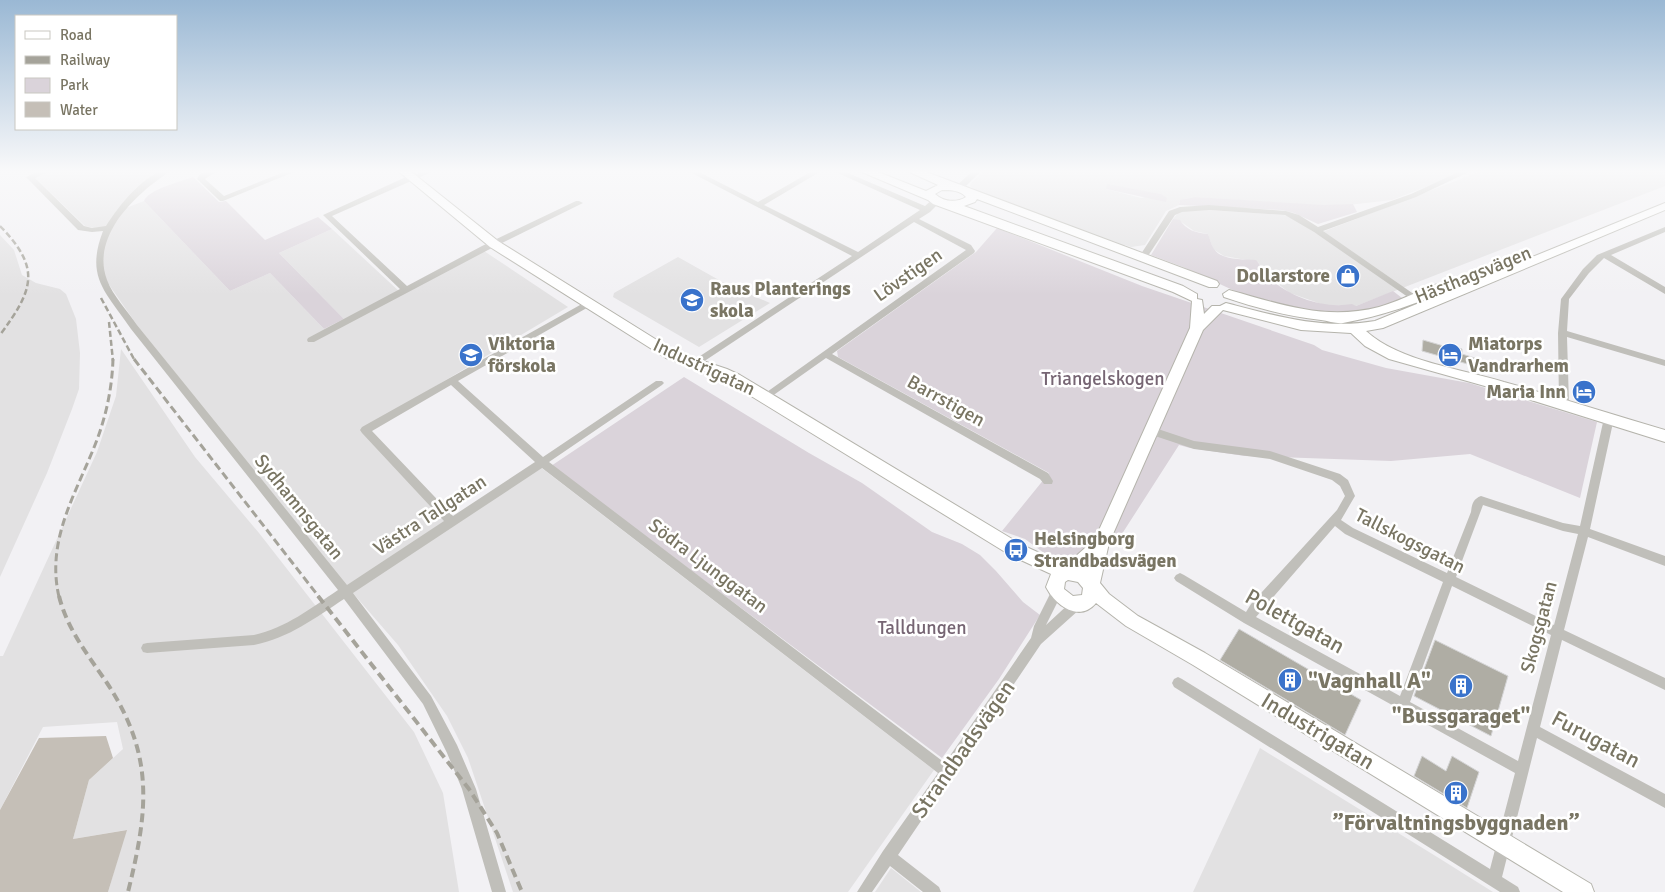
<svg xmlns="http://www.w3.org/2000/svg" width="1665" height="892" font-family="Signika,sans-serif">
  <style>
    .built { fill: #e2e1e2; fill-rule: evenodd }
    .green { fill: #dad3da }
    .water { fill: #c5bfb7 }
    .building { fill: #afada4; stroke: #d4d4d5 }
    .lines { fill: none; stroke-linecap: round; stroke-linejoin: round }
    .secondary-casing { stroke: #b5b4ac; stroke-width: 2 }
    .street { fill: #c0bfba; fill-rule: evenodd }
    .secondary { fill: #fff; fill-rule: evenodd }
    .rail-far2 { stroke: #a5a39a; stroke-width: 2.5; stroke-dasharray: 6 3; stroke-linecap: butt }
    .rail-far1 { stroke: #a5a39a; stroke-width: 3; stroke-dasharray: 8 4; stroke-linecap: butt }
    .rail { stroke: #a5a39a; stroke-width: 4; stroke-dasharray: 9 5; stroke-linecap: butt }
    .labels { text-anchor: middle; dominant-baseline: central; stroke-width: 5; stroke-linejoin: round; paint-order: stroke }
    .street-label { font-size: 19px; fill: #797563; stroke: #fff }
    .poi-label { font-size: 19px; font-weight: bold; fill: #797563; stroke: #fff; text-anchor: start }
    .park-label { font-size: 19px; fill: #766573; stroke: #fff }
    .near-street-label { font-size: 22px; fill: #797563; stroke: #fff }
    .near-poi-label { font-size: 22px; font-weight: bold; fill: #797563; stroke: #fff }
  </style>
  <rect width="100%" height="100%" fill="#f2f1f4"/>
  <path class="built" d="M27,170H163L155,176L107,227L94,228L85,226Z
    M985,170H1464L1449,178L1392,200L1348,205H1310L1195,197L1185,199L1179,202V205L1166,211L1145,245L1131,247L1125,245L1123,247L976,191L970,186L971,183ZM1106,189H1131L1161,194L1141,198Z
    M1484,170H1665V186L1356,306L1324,305L1290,293L1266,275L1258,262L1224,256L1213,249L1208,234L1194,231L1180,221L1173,219L1178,213L1192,209L1284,215L1293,218L1317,234Z
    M144,201L230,291L270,273L324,329L344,319L279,253L332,229L401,293L484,251L568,307L362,430L446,520L346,587L137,325L105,279L102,266L104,245L112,228L126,208Z
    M0,235L14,250L22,275L36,283L60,289L66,294L76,319L80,353L79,389L72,409L47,473L0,577Z
    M678,257L726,284L770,303L699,347L613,297L614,293Z
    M121,349L195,457L259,533L414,732L443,793L459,892H108L126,830L73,839L89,780L123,749L117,722L43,727L0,810V656H3L97,452L116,396Z
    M539,466L934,770L848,892H513L468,758L447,716L398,645L352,592Z
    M1260,748L1442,860L1493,892H1193Z
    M891,868L921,892H875Z"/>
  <path class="green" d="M193,177L219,202L226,201L265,240L318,217L332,229L279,253L344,319L324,329L270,273L230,291L144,201C149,189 180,182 193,177Z
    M1107,184L1161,194L1167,198L1166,202L1106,189Z
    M1195,197L1323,205L1353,204L1357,212L1318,224L1294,213L1282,210L1179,205L1180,200Z
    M1173,219L1180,220C1186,230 1196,233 1208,234C1210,238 1211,245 1214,249C1222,261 1244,259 1256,260C1261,265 1262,271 1267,276C1289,297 1323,309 1352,304L1356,306L1393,291L1402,298L1376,309L1349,313H1317L1250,298L1183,267L1151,255Z
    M997,228L1142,286L1314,345L1322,350L1386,368L1469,383L1597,422L1580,498L1470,454L1391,461L1245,456L1190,448L1179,445L1120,537L1113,532L1070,559L1055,561L1025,539L1002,531L1049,473L838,357L837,351L976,252Z
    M684,377L809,453L862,483L932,532L962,544L980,555L996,571L1023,602L1040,615L999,679L942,758L551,466Z"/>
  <path class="water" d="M106,736L113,758L89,780L73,839L127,830L108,892H0V810L39,738Z"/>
  <path class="building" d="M1423,340L1447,347V344L1462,349V354L1478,359V367L1422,351Z
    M1239,629L1361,700L1345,735L1220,660Z
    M1435,640L1508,676L1491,736L1414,696Z
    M1422,756L1446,771L1452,756L1479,772L1467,808L1414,776Z"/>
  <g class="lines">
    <g class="secondary-casing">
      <path id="secondary" d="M397,170H409L498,241L644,332L676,352L727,369L740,375L1022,545L1066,565L1095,539L1190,328L1192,301L1173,292L933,204L928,200L857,170H873L926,191L938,185L905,170H921L1217,281L1219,284L1217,287H1209L977,199L975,202L964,206L1183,286L1197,294V299L1202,300L1204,314L1212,306H1220L1226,303C1276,316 1323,330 1375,321L1665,203V210L1383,328L1366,331C1398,361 1462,369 1504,382C1558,397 1611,414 1665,430V442L1499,390L1389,359L1365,346L1351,333L1301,330L1223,310L1203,330L1109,543L1100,583L1109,594L1138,616L1205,653L1591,884L1594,892H1563L1193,665L1126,626L1096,603C1079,623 1055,605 1046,587L1051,574L1010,555L730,383L717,375L666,358L490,247ZM942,190C950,190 960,190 966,197C956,203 944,202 935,194ZM1068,580L1078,582L1083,588L1082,595L1073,596L1064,589L1065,582Z
        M1451,280L1457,284L1455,287C1419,303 1382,316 1343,323C1337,324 1328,321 1321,320C1287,316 1256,308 1224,297L1223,294L1229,290C1280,304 1325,321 1379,307C1404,300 1426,286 1451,280Z"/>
    </g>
    <path class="street" d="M41,170H52L35,178L84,226L92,228L106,226C118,207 146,170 170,170C162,178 151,184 143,192C119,213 94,246 107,280C113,296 127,310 137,325L347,585L444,521L362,433L360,430L362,427L589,300L593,303L592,305L458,381L543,457L656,381H662L664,383L662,385L549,462L945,763L1031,638L1034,626L1052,590L1056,588L1060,590L1062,593L1046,625L1072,601L1076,600L1080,601L1082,605L1080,609L1041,644L898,855L939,887L941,892H923L890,866L872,892H857L883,851L938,773L542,468L353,593L431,696L457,745L476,789L506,892H492L462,789L447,753L423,704L344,599C315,618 289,638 254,645L147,653L143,652L141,648L143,644L147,643L254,635C286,628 311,608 338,590L131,329C106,292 85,278 103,231L92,232L78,230L26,177ZM451,385L535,462L453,516L372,431Z
      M209,170H219L205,179L224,196L289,170H299L223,201H220L197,179L200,174Z
      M426,170H436L332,216L407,286L482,246L576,201H579L583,203L488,250L314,342H308L307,340L308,338L400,289L323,215L408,176H413Z
      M686,170H695L758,202L814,170H823L764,205L858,252L920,210L831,170H841L925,206L934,198H940V202L930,212L919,219L971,245L975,251L974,253L832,354L1048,473L1053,481L1052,484H1044L1040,479L826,358L768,399L765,400L760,397L966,250L914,222L700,364H694L692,362L694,360L852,256Z
      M974,170H982L962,190H956V186Z
      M1463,170H1473L1416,197L1323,231L1418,297L1419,299L1418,301L1415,302L1314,232L1285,215L1209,210L1182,212L1175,215L1146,259H1140L1139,257L1169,211L1180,207L1209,205L1286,211L1299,215L1318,227L1411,194Z
      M1665,227V232L1611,255L1665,287V294L1604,258L1589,273L1569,299L1567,331L1665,360V366L1567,337L1569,404L1564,407L1561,406L1559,404L1558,333L1561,299L1583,269L1597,255Z
      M1609,414L1614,418L1590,529L1665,556V566L1588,537L1564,630L1665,678V690L1562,640L1540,727L1665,794V808L1537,738L1502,877L1518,887L1520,892H1500L1174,687L1172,683L1174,679L1178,677L1182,679L1490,869L1515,773L1244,623L1176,581L1174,578L1176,575L1180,573L1184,575L1246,612L1251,604L1337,510L1345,496L1340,486L1332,480L1270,459L1194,449L1149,434L1147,431L1152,427L1194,441L1270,451L1340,474L1348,480L1355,496L1341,520L1353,528L1447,573L1471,512C1472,504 1473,499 1481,496L1563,523L1580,526L1604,418ZM1483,505L1563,531L1578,534L1554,625L1456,577ZM1335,526L1345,534L1443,582L1400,696L1256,617ZM1452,586L1551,635L1518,761L1410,702Z"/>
    <use href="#secondary" class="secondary"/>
    <path class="rail-far2" d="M0,226C42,269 33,290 0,335
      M101,298L135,361
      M109,322L113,361"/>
    <path class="rail-far1" d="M134,359L319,597
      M59,597C46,541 75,495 95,445C106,417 112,389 113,359"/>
    <path class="rail" d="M59,596C67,629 88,655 107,683C155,756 148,811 128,892
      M318,596L469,789L497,833L522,892"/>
  </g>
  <linearGradient id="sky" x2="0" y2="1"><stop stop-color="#9ab8d4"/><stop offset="0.58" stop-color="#f9f9fa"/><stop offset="1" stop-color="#f9f9fa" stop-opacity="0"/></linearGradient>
  <rect width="1665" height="295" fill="url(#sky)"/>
  <defs>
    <g id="shop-disc" transform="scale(1.25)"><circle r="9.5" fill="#3a73cb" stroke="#fff"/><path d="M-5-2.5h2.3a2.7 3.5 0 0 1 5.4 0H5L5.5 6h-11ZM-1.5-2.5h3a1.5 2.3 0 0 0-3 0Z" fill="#fff"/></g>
    <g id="school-disc" transform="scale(1.25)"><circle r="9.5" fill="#3a73cb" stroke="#fff"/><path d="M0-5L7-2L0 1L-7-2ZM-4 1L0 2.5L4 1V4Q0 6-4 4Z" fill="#fff"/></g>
    <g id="hotel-disc" transform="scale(1.25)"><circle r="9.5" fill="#3a73cb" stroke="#fff"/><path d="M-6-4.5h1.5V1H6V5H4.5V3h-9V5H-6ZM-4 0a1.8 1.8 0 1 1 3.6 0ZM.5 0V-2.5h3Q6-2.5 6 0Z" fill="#fff"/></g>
    <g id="bus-disc" transform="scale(1.25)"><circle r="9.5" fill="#3a73cb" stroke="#fff"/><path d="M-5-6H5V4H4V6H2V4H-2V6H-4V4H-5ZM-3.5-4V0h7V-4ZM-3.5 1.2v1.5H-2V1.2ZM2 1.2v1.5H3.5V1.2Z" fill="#fff"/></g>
    <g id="building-disc" transform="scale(1.25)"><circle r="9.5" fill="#3a73cb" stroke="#fff"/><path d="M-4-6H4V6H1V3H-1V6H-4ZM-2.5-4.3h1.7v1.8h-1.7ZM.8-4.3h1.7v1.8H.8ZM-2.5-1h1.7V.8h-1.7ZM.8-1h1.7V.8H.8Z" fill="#fff"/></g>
  </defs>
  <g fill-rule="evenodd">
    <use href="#shop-disc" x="1348" y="276"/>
    <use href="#school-disc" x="692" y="300"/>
    <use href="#school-disc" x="471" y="355"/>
    <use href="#hotel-disc" x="1450" y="355"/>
    <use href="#hotel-disc" x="1584" y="392"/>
    <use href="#bus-disc" x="1016" y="550"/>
    <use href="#building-disc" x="1290" y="680"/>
    <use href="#building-disc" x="1461" y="686"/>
    <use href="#building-disc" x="1456" y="793"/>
  </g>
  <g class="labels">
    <g class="street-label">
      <text transform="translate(908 275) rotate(-35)">Lövstigen</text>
      <text transform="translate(1473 275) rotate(-22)">Hästhagsvägen</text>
      <text transform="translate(704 367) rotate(25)">Industrigatan</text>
      <text transform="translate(946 401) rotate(29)">Barrstigen</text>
      <text transform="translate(299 507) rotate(51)">Sydhamnsgatan</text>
      <text transform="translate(430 515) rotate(-33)">Västra Tallgatan</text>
      <text transform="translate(1410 541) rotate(27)">Tallskogsgatan</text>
      <text transform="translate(708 566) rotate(37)">Södra Ljunggatan</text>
      <text transform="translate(1539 627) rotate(-75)">Skogsgatan</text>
    </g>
    <g class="poi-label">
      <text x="1330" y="276" text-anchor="end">Dollarstore</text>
      <text x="710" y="289">Raus Planterings<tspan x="710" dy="22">skola</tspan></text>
      <text x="488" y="344">Viktoria<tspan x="488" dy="22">förskola</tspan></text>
      <text x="1468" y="344">Miatorps<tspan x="1468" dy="22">Vandrarhem</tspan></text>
      <text x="1566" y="392" text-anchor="end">Maria Inn</text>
      <text x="1034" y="539">Helsingborg<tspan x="1034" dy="22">Strandbadsvägen</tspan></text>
    </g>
    <g class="park-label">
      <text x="1103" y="379">Triangelskogen</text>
      <text x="922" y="628">Talldungen</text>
    </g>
    <g class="near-street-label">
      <text transform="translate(1295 621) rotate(29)">Polettgatan</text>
      <text transform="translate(1318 731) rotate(31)">Industrigatan</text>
      <text transform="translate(1596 739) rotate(28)">Furugatan</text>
      <text transform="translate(963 749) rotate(-55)">Strandbadsvägen</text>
    </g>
    <g class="near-poi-label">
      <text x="1308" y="680" text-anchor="start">"Vagnhall A"</text>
      <text x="1461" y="715">"Bussgaraget"</text>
      <text x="1456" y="822">”Förvaltningsbyggnaden”</text>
    </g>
  </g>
  <rect x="15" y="15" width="162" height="115" fill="#ffffff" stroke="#c9c8c1"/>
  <rect x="25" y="31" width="25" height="8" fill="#ffffff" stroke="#c9c8c1"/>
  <text x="60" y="40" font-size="15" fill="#797563">Road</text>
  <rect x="25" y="56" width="25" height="8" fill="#a5a39a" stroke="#c9c8c1"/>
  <text x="60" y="65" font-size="15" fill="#797563">Railway</text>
  <rect x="25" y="78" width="25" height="15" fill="#dad3da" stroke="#c9c8c1"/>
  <text x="60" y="90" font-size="15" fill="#797563">Park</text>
  <rect x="25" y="102" width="25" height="15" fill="#c5bfb7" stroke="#c9c8c1"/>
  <text x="60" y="115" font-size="15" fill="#797563">Water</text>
</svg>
